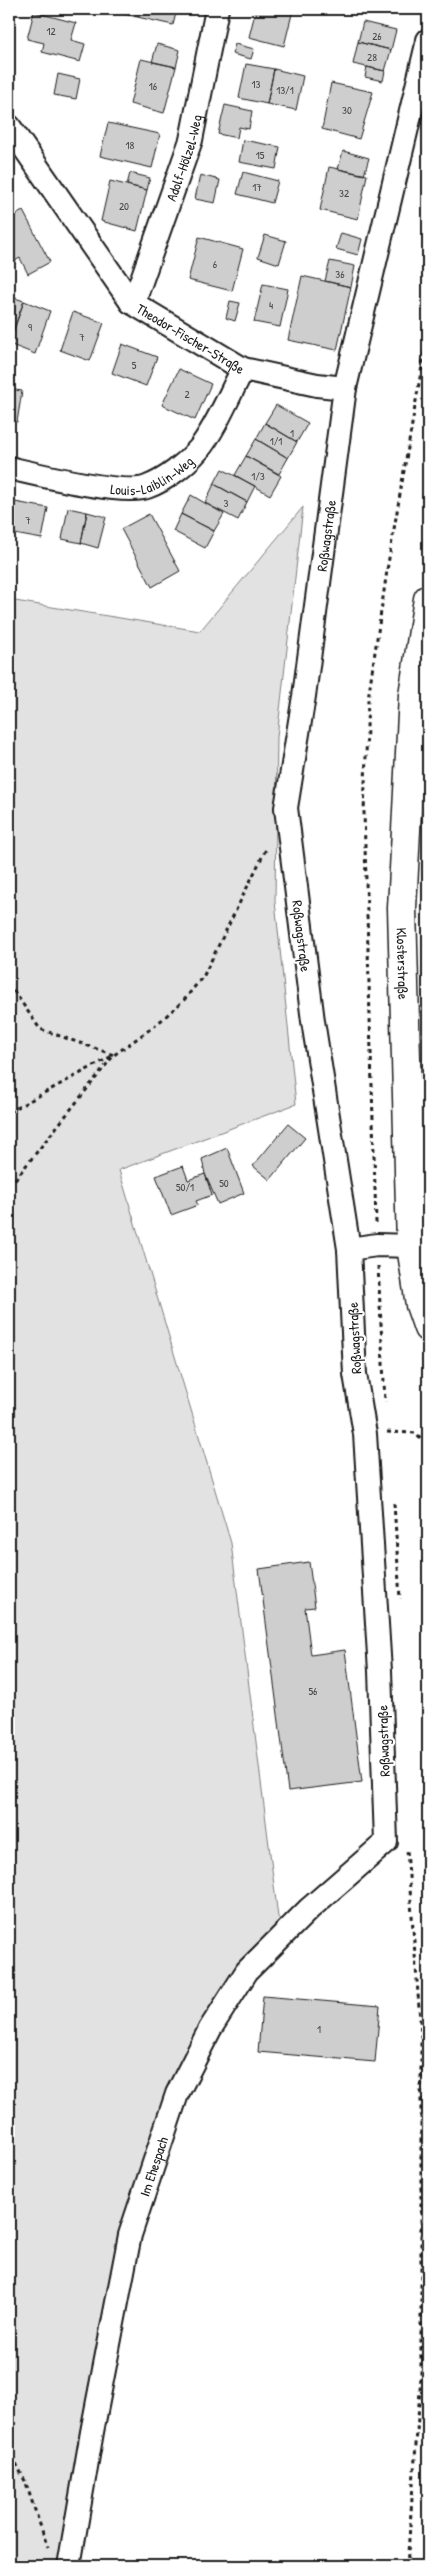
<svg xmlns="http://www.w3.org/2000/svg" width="437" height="2575" font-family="'Patrick Hand',sans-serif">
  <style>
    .green { fill: #e2e2e2; stroke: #7f7f7f }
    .building { fill: #cecece; stroke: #1c1c1c }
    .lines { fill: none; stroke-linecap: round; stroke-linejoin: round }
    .minor-casing { stroke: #1c1c1c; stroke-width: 26 }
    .major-casing { stroke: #1c1c1c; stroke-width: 31 }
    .path { stroke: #1c1c1c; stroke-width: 3; stroke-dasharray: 4 4; stroke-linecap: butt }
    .minor { stroke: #fff; stroke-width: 22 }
    .major { stroke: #fff; stroke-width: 28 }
    .labels { text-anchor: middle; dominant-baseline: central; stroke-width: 4.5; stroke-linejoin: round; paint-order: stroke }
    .number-label { font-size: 11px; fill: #484848 }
    .street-label { font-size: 14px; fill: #1c1c1c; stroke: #fff }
  </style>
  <rect width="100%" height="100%" fill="#fff"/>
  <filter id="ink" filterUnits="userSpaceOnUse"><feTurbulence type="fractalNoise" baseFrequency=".02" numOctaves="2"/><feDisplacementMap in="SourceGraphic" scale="10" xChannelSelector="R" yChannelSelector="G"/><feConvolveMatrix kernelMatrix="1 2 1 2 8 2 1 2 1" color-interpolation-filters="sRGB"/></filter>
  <g filter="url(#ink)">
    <path class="green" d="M303,507L277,737L275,901L296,1104L119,1170L231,1543L278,1917L290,1930L210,2029L130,2236L71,2566H9V600L200,631Z"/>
    <path class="building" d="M125,9H177L173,25L124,14Z
      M256,9L293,10L284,46L249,37Z
      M34,12L76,23L71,40L85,44L80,62L42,52L44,43L27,39Z
      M363,22L396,30L391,50L358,42Z
      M358,42L391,50L385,71L353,64Z
      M157,44L180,50L176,67L152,62Z
      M235,44L254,49L251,59L232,54Z
      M141,59L176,67L164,113L130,104Z
      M246,64L274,69L267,104L239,98Z
      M367,67L385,71L383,81L365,77Z
      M274,69L303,76L296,110L267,104Z
      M58,74L80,79L76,99L54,95Z
      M331,83L373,92L359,139L322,129Z
      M225,105L252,111L249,129L239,127L237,138L218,134Z
      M108,123L160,134L152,168L100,156Z
      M243,140L280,147L276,169L239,162Z
      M343,151L369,158L364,175L338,169Z
      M329,167L367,175L358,219L320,210Z
      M243,172L278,181L272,203L237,194Z
      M130,173L150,178L147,190L127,185Z
      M200,175L220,180L215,203L195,199Z
      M110,181L147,190L137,231L101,221Z
      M23,211L50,262L28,274L20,258L9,264V218Z
      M341,233L362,239L358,255L336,249Z
      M265,235L286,241L279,264L258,257Z
      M199,237L243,249L232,291L188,280Z
      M330,261L355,266L351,287L325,281Z
      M302,276L351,287L337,350L288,340Z
      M263,284L288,289L280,327L254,322Z
      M9,296L24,301L9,342Z
      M24,301L50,311L35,354L9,344Z
      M230,301L240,303L235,321L226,318Z
      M73,312L104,323L90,361L60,350Z
      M122,344L157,357L146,386L112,373Z
      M179,369L211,384L195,420L162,405Z
      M9,389L22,391L17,422L9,420Z
      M276,405L308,423L297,442L265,423Z
      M265,423L297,442L288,458L256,439Z
      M256,439L288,458L279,474L246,456Z
      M246,456L281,476L270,495L235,475Z
      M222,469L255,486L247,502L214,484Z
      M214,484L247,502L238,520L205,503Z
      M191,495L224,514L214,531L181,514Z
      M15,502L48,508L42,539L9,533Z
      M68,508L87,512L81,543L62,539Z
      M87,512L106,517L98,548L81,543Z
      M149,514L180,571L152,587L121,529Z
      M181,514L214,531L205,548L173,531Z
      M288,1124L305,1138L270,1180L253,1166Z
      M227,1148L244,1193L218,1204L205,1174L202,1159Z
      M183,1166L188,1180L205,1174L212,1195L196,1201L198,1205L171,1215L156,1176Z
      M309,1562L315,1607L305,1608L311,1655L345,1650L362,1782L288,1791L259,1569Z
      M263,1996L380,2006L375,2062L258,2052Z"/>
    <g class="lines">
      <g class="minor-casing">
        <g id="minor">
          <path id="s1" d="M9,126L131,302L243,369L317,385L345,388"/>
          <path id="s2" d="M131,302L137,293L191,140L217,9"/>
          <path id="s3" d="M9,468C35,474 124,496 147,487C166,480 186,464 199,449C217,426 229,395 243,369"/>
          <path d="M349,1249L377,1245L411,1246"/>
          <path id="s4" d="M69,2566L92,2432L130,2235L177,2094L210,2029L247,1971L309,1909L386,1842L380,1671L365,1434L355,1374L349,1249L313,1021L286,808L304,696L345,388L428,40"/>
        </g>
      </g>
      <g class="major-casing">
        <g id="major">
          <path id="s5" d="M428,599L413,695L402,908L411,1246L420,1305L428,1328"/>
        </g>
      </g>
      <path class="path" d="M9,984L40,1029L114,1055L9,1187
        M9,1112L114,1055L156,1025L184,1000L204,975L267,847
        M376,1223L364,812L368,699L388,564L428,331
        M378,1266L385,1402
        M387,1432L415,1433L428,1447
        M394,1503L400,1599
        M9,2449L25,2481L48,2548
        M407,2566L421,2377V2033L407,1850"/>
      <use href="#minor" class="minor"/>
      <use href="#major" class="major"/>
    </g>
  </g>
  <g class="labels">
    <g class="number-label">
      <text x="51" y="31">12</text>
      <text x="377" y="36">26</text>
      <text x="372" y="57">28</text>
      <text x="256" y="84">13</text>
      <text x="153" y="86">16</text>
      <text x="285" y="90">13/1</text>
      <text x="347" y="110">30</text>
      <text x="130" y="145">18</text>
      <text x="260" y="155">15</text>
      <text x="257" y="187">17</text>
      <text x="344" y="193">32</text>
      <text x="124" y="206">20</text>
      <text x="215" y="264">6</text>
      <text x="340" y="274">36</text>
      <text x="271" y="305">4</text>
      <text x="30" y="327">9</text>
      <text x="82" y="337">7</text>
      <text x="134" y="365">5</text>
      <text x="187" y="394">2</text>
      <text x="292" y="433">1</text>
      <text x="276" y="441">1/1</text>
      <text x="258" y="476">1/3</text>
      <text x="226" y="503">3</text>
      <text x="28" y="520">7</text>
      <text x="224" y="1183">50</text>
      <text x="185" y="1187">50/1</text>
      <text x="313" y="1691">56</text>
      <text x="319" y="2029">1</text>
    </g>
    <g class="street-label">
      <text stroke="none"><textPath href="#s2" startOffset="154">Adolf-Hölzel-Weg</textPath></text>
      <text stroke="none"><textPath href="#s1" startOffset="284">Theodor-Fischer-Straße</textPath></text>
      <text stroke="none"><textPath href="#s3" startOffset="148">Louis-Laiblin-Weg</textPath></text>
      <text stroke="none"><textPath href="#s4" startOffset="2132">Roßwagstraße</textPath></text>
      <text transform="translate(302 936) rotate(83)">Roßwagstraße</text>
      <text stroke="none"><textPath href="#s5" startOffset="366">Klosterstraße</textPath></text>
      <text transform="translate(354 1338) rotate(-93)">Roßwagstraße</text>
      <text transform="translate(383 1741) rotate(-92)">Roßwagstraße</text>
      <text stroke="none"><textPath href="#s4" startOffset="409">Im Ehespach</textPath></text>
    </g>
  </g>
  <rect width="437" height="2575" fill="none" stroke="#fff" stroke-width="30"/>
  <rect x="15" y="15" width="407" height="2545" fill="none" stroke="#1c1c1c" stroke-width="2" filter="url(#ink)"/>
</svg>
